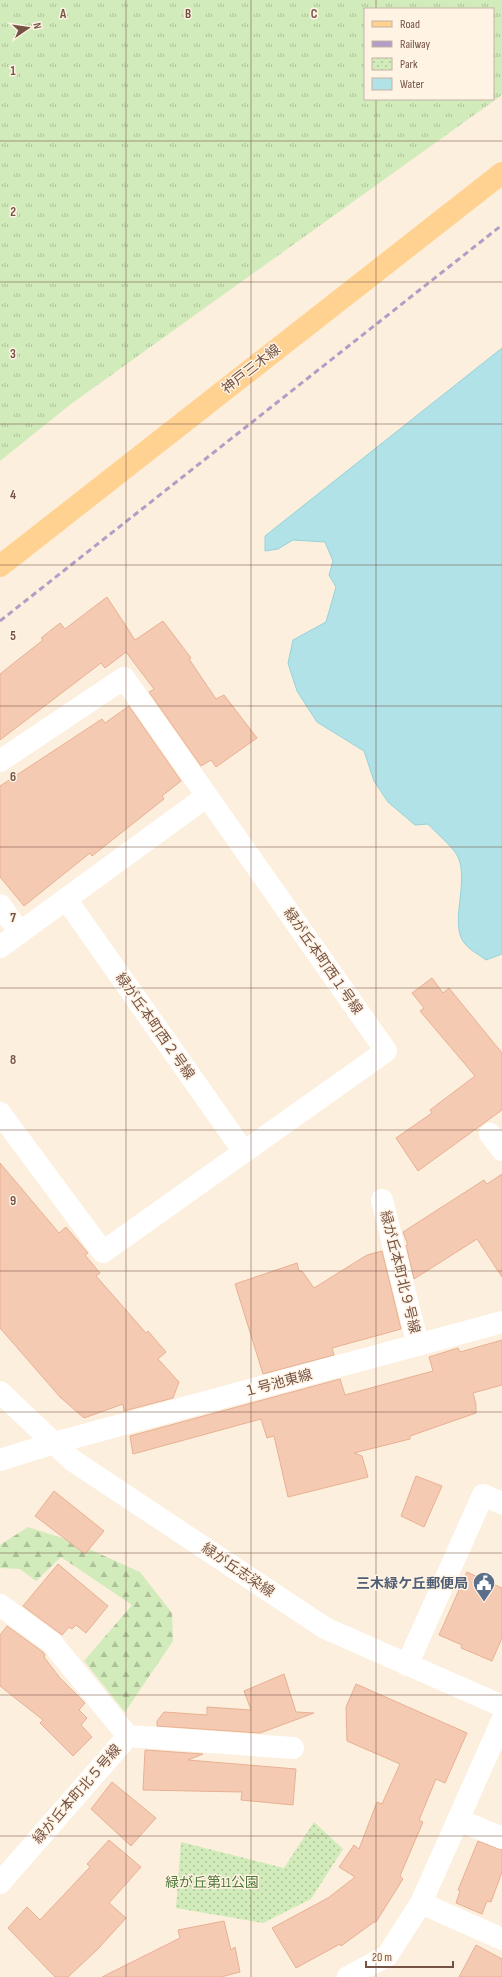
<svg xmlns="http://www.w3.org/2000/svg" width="502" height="1977" font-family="'Sofia Sans Condensed','Noto Sans JP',sans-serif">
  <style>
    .grass { fill: url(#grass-tufts); fill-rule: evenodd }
    .forest { fill: url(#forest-firs) }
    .park { fill: url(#park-dots) }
    .water { fill: #b1e2e7; stroke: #97d2da }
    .building { fill: #f4cab3; stroke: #e8b092 }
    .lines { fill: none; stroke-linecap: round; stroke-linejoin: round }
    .minor { stroke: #fff; stroke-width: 22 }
    .major { stroke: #ffd292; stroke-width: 22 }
    .rail { stroke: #b19dc6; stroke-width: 3; stroke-dasharray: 6 4; stroke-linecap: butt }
    .grid { fill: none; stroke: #745345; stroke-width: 1; stroke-opacity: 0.55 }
    .labels { text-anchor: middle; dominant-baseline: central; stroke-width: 3; stroke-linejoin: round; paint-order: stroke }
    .street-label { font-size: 14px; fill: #745345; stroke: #fff3e4 }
    .service-label { font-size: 14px; font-weight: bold; fill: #4e5e75; stroke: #fff3e4; text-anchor: end }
    .park-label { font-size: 14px; fill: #517a3c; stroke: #fff3e4 }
    .grid-label { font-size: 13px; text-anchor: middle; font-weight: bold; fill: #745345; stroke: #fff3e4; stroke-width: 3; stroke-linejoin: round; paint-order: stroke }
  </style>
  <defs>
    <pattern id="grass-tufts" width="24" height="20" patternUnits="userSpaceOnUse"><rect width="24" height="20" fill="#d1ebbb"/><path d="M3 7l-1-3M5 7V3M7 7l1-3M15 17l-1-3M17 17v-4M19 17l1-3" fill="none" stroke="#aec19a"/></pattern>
    <pattern id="forest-firs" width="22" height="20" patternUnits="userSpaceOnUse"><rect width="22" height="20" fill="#d1ebbb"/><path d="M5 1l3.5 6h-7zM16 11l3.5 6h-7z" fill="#aec19a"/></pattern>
    <pattern id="park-dots" width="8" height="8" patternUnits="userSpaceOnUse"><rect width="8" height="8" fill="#d1ebbb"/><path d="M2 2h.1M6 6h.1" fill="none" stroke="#aec19a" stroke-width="1.8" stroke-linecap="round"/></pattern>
  </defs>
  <rect width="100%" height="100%" fill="#fdefdd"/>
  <path class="grass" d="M0,0H502V95L71,404L0,461ZM365,9H493V99H365Z"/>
  <path class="forest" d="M28,1527L71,1541L140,1572L172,1613L173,1641L125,1712L84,1661L132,1605L61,1557L36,1581L20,1569L0,1568V1545Z"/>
  <path class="park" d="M314,1822L343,1849L311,1899L263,1923L176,1908L181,1842L284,1868Z"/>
  <path class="water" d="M502,348V954L486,960C480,955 471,951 466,945C447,926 471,881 457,855C452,846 436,833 428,824L415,825L388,802L374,781L364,751L317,722L297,691L288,663L293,640L326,622L336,587L329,575L333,561L325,542L293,540L278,549L265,551V536Z"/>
  <path class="building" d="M107,597L135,640L163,621L191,658L189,659L216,699L224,695L257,738L216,767L211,760L201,766L149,692L154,689L126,652L105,668L101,663L0,740V674L43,640L41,638L60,623L65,629Z
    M129,706L181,781L162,796L164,799L92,856L90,853L24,906L0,877V786L102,719L105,723Z
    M432,978L443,993L449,988L502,1053V1110L418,1171L396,1138L432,1113L430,1110L475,1076L420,1011L424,1008L412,993Z
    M0,1163L59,1233L66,1227L88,1253L85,1255L100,1273L96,1276L146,1333L148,1331L166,1352L158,1359L179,1382L173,1398L124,1411L123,1404L84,1418L60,1397L0,1328Z
    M502,1174V1277L477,1239L414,1279L406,1245H408L403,1232L484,1180L487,1184Z
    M382,1251L401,1329L332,1348L334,1355L263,1374L235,1284L297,1263L299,1271H302L314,1288L367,1255Z
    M502,1340V1385L473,1393L476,1404V1413L410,1436V1439L354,1453L362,1456L368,1477L288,1497L274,1436L267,1438L261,1419L133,1454L130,1436L340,1379L345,1395L433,1371L429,1357L458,1348L460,1352Z
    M416,1476L442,1486L424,1527L401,1516Z
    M54,1491L104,1531L85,1554L35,1516Z
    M58,1564L108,1606L86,1633L76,1625L72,1629L69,1627L62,1635L23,1606Z
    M467,1572L502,1588V1638L492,1661L461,1648L462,1645L439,1635Z
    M7,1626L43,1652L45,1655L44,1657L60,1678L85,1703L79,1710L87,1718L81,1725L92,1737L73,1756L40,1723L43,1720L0,1686V1635Z
    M284,1674L296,1712L314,1713L260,1733L157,1726V1721L164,1712L207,1715V1707L251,1710L244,1691Z
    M356,1684L467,1733L445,1783L436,1779L419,1820L423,1822L400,1876L403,1879L376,1922H374L341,1946L340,1944L296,1968L272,1928L328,1898L355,1877L339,1867L354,1845L359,1849L377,1802L382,1804L400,1764L347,1741L346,1707Z
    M145,1750L203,1754L188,1760L296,1769L293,1805L241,1800L242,1792L143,1790Z
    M112,1782L156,1818L131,1846L91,1809Z
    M109,1840L141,1867L109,1903L126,1918L98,1949L68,1977H55L8,1928L27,1907L40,1920L90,1867L87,1864Z
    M478,1841L502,1850V1872L491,1902L487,1901L482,1914L456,1903L460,1891L458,1890Z
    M224,1921L231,1950L235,1947L240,1972L221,1977H102L180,1938L178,1930Z
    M476,1945L502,1959V1977H459Z"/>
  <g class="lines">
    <path class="minor" d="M0,761L124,678L207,796
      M66,899L244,1152
      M0,905L20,933
      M0,947L207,796L386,1051L103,1252L0,1113
      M490,1134L502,1150
      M382,1200L418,1345
      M0,1392L72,1460L325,1628L502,1706
      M0,1460L54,1443L502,1322
      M0,1605L52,1643L128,1736L0,1883
      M407,1665L483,1495L502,1503
      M502,1721L421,1903L502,1939
      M128,1736L293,1748
      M459,1820L502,1838
      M348,1977L387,1956L421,1903"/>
    <path class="major" d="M0,566L502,173"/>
    <path class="rail" d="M0,621L502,225"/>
  </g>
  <path class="grid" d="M126,0V1977M251,0V1977M376,0V9M376,99V1977M0,141H502M0,282H502M0,424H502M0,565H502M0,706H502M0,847H502M0,988H502M0,1130H502M0,1271H502M0,1412H502M0,1553H502M0,1695H502M0,1836H502"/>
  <defs>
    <g id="civic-pin" transform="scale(1.15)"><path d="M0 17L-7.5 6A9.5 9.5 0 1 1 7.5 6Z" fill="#5c6f8a" stroke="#fff3e4"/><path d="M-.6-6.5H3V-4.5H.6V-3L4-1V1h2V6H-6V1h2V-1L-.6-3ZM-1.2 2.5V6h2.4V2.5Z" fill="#fff"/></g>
  </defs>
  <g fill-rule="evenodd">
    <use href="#civic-pin" x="484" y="1583"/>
  </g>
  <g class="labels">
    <g class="street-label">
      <text transform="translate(251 369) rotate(-38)">神戸三木線</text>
      <text transform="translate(323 961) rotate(55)">緑が丘本町西１号線</text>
      <text transform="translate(155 1026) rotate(55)">緑が丘本町西２号線</text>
      <text transform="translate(400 1272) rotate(76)">緑が丘本町北９号線</text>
      <text transform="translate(278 1383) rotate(-15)">１号池東線</text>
      <text transform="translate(238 1570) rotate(34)">緑が丘志染線</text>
      <text transform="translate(77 1794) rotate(-49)">緑が丘本町北５号線</text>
    </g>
    <g class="service-label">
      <text x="468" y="1583">三木緑ケ丘郵便局</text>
    </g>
    <g class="park-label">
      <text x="212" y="1882">緑が丘第11公園</text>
    </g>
  </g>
  <g class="grid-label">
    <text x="63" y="18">A</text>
    <text x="188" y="18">B</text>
    <text x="314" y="18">C</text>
    <text x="13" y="75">1</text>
    <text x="13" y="216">2</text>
    <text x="13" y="358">3</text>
    <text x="13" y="499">4</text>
    <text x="13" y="640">5</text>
    <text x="13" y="781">6</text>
    <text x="13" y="922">7</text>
    <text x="13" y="1064">8</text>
    <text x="13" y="1205">9</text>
  </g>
  <rect x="364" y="8" width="130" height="92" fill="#fff3e4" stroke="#c7b3a4"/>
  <rect x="372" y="21" width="20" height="6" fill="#ffd292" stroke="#c7b3a4"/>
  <text x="400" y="28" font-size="12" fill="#745345">Road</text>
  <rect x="372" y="41" width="20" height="6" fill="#b19dc6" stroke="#c7b3a4"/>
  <text x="400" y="48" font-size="12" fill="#745345">Railway</text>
  <rect x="372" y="58" width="20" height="12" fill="url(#park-dots)" stroke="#c7b3a4"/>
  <text x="400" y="68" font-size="12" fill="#745345">Park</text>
  <rect x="372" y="78" width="20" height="12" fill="#b1e2e7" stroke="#c7b3a4"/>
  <text x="400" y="88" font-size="12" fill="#745345">Water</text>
  <g transform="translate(28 28) rotate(77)" stroke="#fff3e4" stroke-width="3" paint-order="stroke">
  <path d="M0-3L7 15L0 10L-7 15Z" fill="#745345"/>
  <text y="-6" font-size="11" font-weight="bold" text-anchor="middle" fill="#745345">N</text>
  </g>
  <path d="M366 1961v6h87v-6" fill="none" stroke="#745345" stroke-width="2"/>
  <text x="372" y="1961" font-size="12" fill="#745345" stroke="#fff3e4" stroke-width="3" paint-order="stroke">20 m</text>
</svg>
